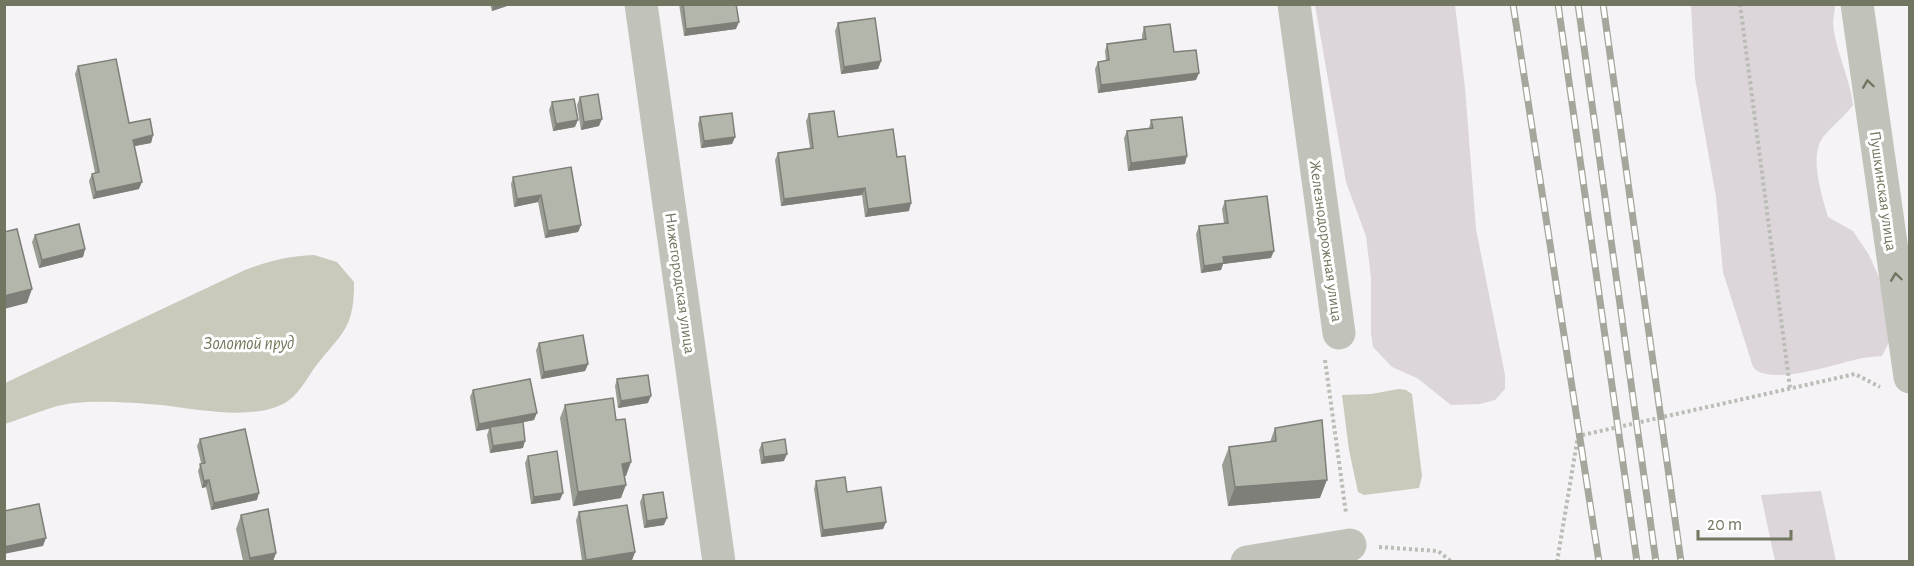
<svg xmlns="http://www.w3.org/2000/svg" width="1914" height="566" font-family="'Alegreya Sans',sans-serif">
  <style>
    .green { fill: #dcd5da }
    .water { fill: #c9c9bc }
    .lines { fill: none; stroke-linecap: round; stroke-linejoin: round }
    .path { stroke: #babcb6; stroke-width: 4; stroke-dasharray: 3 3; stroke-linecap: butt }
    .street { stroke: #c1c3bb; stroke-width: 33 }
    .rail-casing { stroke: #a5a79c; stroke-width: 7 }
    .rail { stroke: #fff; stroke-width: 4.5; stroke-dasharray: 14; stroke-linecap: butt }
    .wall { fill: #9a9d93 }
    .shaded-wall { fill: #7d7f78 }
    .building { fill: #b3b6ab; stroke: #7d7f78; stroke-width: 1.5 }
    .oneway { stroke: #70765f }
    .labels { text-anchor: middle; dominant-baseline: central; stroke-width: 6; stroke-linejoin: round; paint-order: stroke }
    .street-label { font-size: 16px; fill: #70765f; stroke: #fff }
    .water-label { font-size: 18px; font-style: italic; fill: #76775e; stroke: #fff }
  </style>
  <rect width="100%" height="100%" fill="#f5f3f6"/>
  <path class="green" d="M1315,5H1455L1465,88L1476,229L1505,375V389L1495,400L1480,404L1451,405L1417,378L1392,367L1373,347L1371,333V278L1366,236L1346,182Z
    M1691,5H1835C1835,11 1833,17 1833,23C1835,51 1850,77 1853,105C1844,117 1833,125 1824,136C1808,155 1822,196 1828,217L1853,231L1869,255L1881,282L1891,338L1882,356C1874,357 1866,357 1858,359C1836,364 1769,387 1753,367L1723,272L1716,197L1695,78Z
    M1821,491L1836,561H1775L1761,495Z"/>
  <path class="water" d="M314,255L337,262L354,282C354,326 345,330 319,362C308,375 302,391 288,401C257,422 196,409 162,405C136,403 100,400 75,403C56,404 24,418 5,424V383L245,270C268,261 289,256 314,255Z
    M1399,389L1406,390L1412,394L1422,476L1419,488L1364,495L1358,492L1349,450L1342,395L1371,394Z"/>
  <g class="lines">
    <path class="path" d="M1740,4L1790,388
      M1325,360L1346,513
      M1379,547L1438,551L1452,562
      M1557,562L1578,436L1855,374L1880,387"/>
    <path class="street" d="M641,4L719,562
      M1294,4L1339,333
      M1857,4L1910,377
      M1247,562L1350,545"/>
    <g class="rail-casing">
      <path id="rail" d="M1513,4L1599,562
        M1558,4L1637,562
        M1578,4L1656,562
        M1603,4L1681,562"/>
    </g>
    <use href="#rail" class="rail"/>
  </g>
  <path class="wall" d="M490,4H513L492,11Z
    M679,4H736V29L684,36Z
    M838,23L881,61L878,69L841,74L835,31Z
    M1144,27L1174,52L1196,80L1098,93L1095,69L1098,62L1106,61L1105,51L1107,44L1142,40V35Z
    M78,66L129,123L153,135L151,143L134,146L139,189L93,199L89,181L92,174L95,173L75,74Z
    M580,97L599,126L581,130L577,105Z
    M552,102L575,127L553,131L549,110Z
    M809,114L838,137L909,211L865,217L862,195L781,206L775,160L778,153L810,148L806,121Z
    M700,117L735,137L732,144L701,148L698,124Z
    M1151,120L1185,164L1128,171L1124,138L1127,131L1149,128Z
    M571,167L581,225L578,232L545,238L538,202L514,207L511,184L513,177Z
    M1225,201L1271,258L1223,264L1221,270L1201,273L1196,234L1199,226L1224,223L1222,209Z
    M35,235L85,249L83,257L39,268L32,242Z
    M539,343L588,364L585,371L541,379L536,350Z
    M617,379L648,403L618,408L615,386Z
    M473,390L534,420L520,423L523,448L490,453L487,435L489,429L476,431L470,397Z
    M565,405L626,476H625L621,498L573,506L560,418Z
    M1275,428L1320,498L1228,506L1222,465L1229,447L1270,442Z
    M200,439L257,500L211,510L206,487L202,488L198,471L201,463L197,446Z
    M762,443L784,461L761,464L759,450Z
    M528,456L560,500L531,504L525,463Z
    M816,481L847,492L886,522L883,529L821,537L814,489Z
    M643,495L664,525L644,528L640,502Z
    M579,512L635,552L632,560L621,561H582L576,520Z
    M241,515L276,553L273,561H243L236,529Z"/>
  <path class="shaded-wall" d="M494,4H513L492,11Z
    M739,22L736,29L684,36L686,29Z
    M881,61L878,69L841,74L844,67Z
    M1199,73L1196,80L1098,93L1101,85Z
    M602,119L599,126L581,130L584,122Z
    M578,120L575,127L553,131L556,124Z
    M153,135L151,143L130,147L133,140Z
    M735,137L732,144L701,148L704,141Z
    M1187,156L1185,164L1128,171L1131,163Z
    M142,182L139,189L93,199L96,192Z
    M865,188L862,195L781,206L784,199Z
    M541,195L538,202L514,207L517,199Z
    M911,203L909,211L865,217L868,209Z
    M581,225L578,232L545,238L548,231Z
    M85,249L83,257L39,268L42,260Z
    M1274,251L1271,258L1223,264L1221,270L1201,273L1204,266L1223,257Z
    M32,289L27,303L4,309V296Z
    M588,364L585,371L541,379L544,372Z
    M651,396L648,403L618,408L621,401Z
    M537,413L534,420L476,431L479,424Z
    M525,441L523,448L490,453L493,446Z
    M787,454L784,461L761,464L764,457Z
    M631,462L626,476L617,477L622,464Z
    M209,480L206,487L202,488L204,481Z
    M1327,480L1320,498L1228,506L1235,487Z
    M626,485L621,498L573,506L578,492Z
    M259,493L257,500L211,510L214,503Z
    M563,493L560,500L531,504L534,497Z
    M667,518L664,525L644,528L647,521Z
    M886,522L883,529L821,537L823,530Z
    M46,538L43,546L4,554V547Z
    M635,552L632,560L621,561H585L586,560Z
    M276,553L273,561H249L250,558Z"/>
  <path class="building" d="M683,4H736L739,22L686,29Z
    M875,18L881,61L844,67L838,23Z
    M1170,24L1174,52L1196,50L1199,73L1101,85L1098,62L1109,60L1107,44L1146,39L1144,27Z
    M116,59L129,123L150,119L153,135L133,140L142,182L96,192L92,174L99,172L78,66Z
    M598,94L602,119L584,122L580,97Z
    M574,99L578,120L556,124L552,102Z
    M834,111L838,137L893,129L897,157L905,156L911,203L868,209L865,188L784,199L778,153L813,148L809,114Z
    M732,113L735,137L704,141L700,117Z
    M1182,117L1187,156L1131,163L1127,131L1153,128L1151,120Z
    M571,167L581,225L548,231L541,195L517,199L513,177Z
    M1267,196L1274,251L1223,257L1224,263L1204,266L1199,226L1228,223L1225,201Z
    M79,224L85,249L42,260L35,235Z
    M17,229L32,289L4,296V232Z
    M583,335L588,364L544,372L539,343Z
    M648,375L651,396L621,401L617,379Z
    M530,379L537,413L479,424L473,390Z
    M613,398L616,420L625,419L631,462L622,464L626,485L578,492L565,405Z
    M1322,420L1327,480L1235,487L1229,447L1276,441L1275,428Z
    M523,422L525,441L493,446L490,427Z
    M245,429L259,493L214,503L209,480L204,481L200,464L205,463L200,439Z
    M785,439L787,454L764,457L762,443Z
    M557,451L563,493L534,497L528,456Z
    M845,477L847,492L881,487L886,522L823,530L816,481Z
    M663,492L667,518L647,521L643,495Z
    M39,504L46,538L4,547V511Z
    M627,505L635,552L586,560L579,512Z
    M268,509L276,553L250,558L241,515Z"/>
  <defs><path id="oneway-chevron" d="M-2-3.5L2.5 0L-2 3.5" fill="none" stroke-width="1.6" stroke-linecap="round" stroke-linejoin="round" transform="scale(1.5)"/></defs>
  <g class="oneway">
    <use href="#oneway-chevron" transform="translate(1868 84) rotate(-98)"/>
    <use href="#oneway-chevron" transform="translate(1896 277) rotate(-98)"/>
  </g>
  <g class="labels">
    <g class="street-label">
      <text transform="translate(1883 191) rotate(82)">Пушкинская улица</text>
      <text transform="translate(1326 241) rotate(82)">Железнодорожная улица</text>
      <text transform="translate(680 283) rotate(82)">Нижегородская улица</text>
    </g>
    <g class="water-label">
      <text x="249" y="344">Золотой пруд</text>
    </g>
  </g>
  <rect width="1914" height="566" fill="none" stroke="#70765f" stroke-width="12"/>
  <path d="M1698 530v9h93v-9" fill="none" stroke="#70765f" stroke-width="3"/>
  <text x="1707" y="530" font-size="18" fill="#70765f" stroke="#ffffff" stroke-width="4.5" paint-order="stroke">20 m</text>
</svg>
